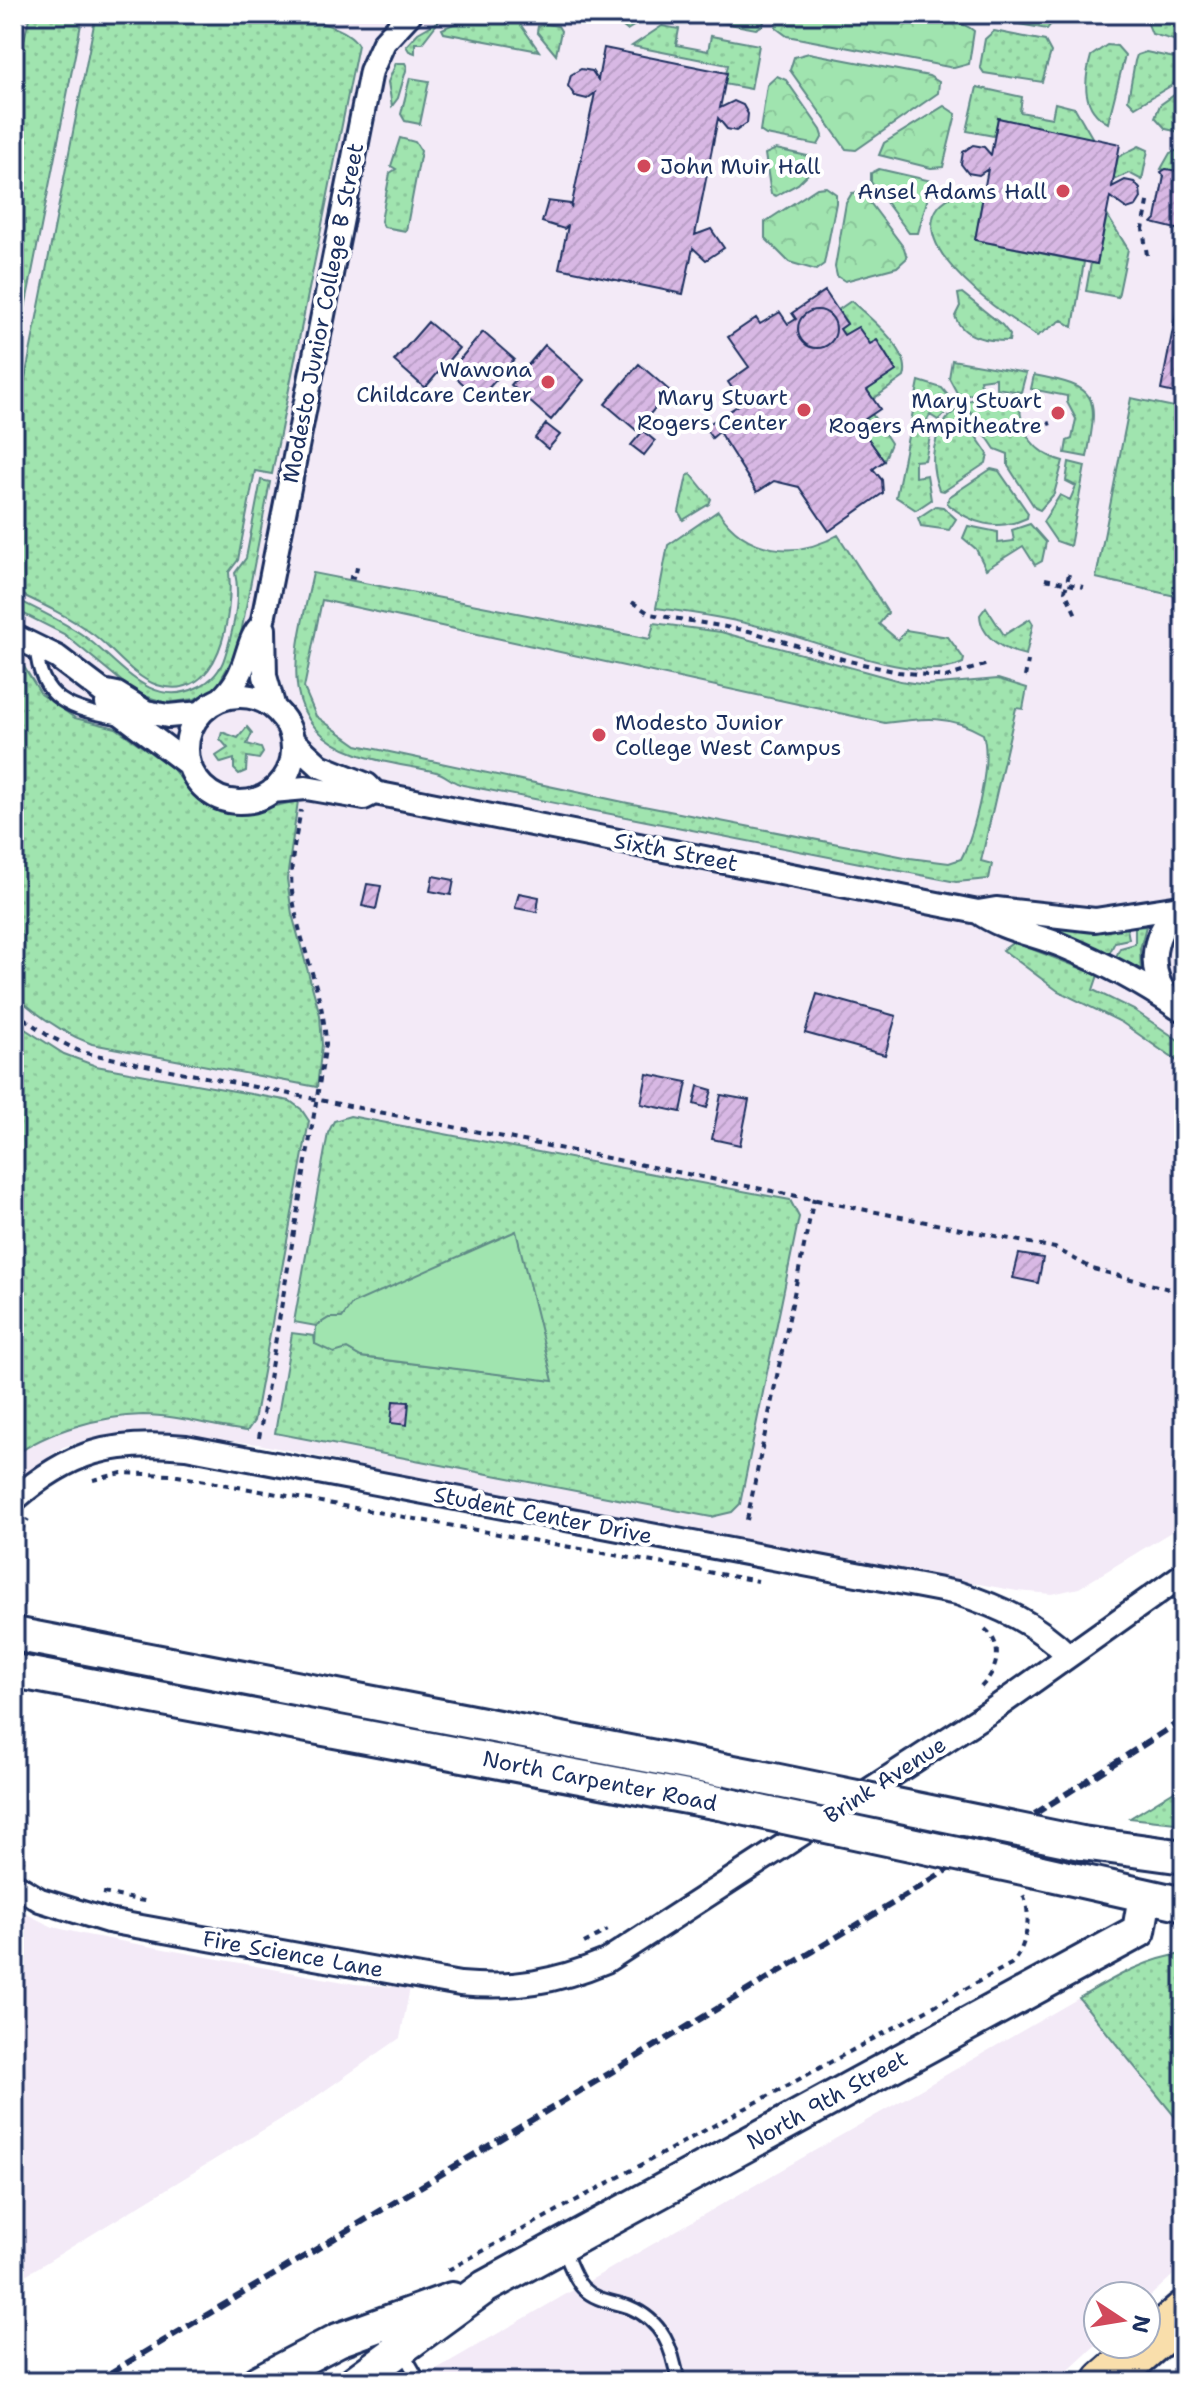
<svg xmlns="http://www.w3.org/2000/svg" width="1198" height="2396" font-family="'Shantell Sans',sans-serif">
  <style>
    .built { fill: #f3eaf7 }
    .grass { fill: url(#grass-dots); stroke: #5e8a86; stroke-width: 2; fill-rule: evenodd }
    .forest { fill: url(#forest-crowns); stroke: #5e8a86; stroke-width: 2 }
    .park { fill: #a0e4af; stroke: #5e8a86; stroke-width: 2 }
    .building { fill: url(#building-hatch); stroke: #1b2f5e; stroke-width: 2 }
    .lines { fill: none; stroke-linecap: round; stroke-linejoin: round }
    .lane-casing { stroke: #1b2f5e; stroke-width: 17 }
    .street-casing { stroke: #1b2f5e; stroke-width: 28 }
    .secondary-casing { stroke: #1b2f5e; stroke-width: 38 }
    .highway-casing { stroke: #1b2f5e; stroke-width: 48 }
    .path { stroke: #1b2f5e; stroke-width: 4; stroke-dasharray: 6 6; stroke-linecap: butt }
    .lane { stroke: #fff; stroke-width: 11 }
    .street { stroke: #fff; stroke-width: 22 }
    .secondary { stroke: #fff; stroke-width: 32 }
    .highway { stroke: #f9deab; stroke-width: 42 }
    .rail { stroke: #1b2f5e; stroke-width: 6; stroke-dasharray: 12 6; stroke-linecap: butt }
    .secondary-bridge-casing { stroke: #1b2f5e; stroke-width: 38; stroke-linecap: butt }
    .secondary-bridge { stroke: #fff; stroke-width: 32 }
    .poi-dot { fill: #d1495b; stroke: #fff; stroke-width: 3 }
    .labels { text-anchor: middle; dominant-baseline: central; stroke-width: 8; stroke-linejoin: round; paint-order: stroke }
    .poi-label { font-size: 22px; fill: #1b2f5e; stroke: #fff; text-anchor: end }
    .street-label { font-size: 22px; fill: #1b2f5e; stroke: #fff }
  </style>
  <defs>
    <pattern id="grass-dots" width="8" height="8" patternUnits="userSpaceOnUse" patternTransform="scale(2)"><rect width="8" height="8" fill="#a0e4af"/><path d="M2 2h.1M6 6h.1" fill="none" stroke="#89c499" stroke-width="1.8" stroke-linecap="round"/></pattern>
    <pattern id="forest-crowns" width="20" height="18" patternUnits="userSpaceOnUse" patternTransform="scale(2)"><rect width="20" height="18" fill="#a0e4af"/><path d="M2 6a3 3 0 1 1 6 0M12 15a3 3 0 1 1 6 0" fill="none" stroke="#89c499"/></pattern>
    <pattern id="building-hatch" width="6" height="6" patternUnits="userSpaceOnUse" patternTransform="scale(2)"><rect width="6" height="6" fill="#d8b8e4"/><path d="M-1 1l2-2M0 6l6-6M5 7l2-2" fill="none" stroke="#b99ec6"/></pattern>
  </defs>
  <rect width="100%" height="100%" fill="#fff"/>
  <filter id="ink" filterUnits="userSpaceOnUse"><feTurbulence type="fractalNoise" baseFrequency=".0125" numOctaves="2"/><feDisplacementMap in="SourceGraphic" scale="16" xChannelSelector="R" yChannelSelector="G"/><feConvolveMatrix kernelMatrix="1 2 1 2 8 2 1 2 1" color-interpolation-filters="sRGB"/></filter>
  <g filter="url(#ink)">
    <path class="built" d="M19,14H1184V1524L1079,1588L1052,1594L1017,1591L523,1500L258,1444L138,1431L97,1437L63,1447L14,1481V39Z
      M14,1908L53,1927L87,1935L355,1984L410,1988L400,2038L304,2105L14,2282Z
      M1079,1998L1184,2128V2265L1146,2300V2296H1098V2343L1056,2382H414Z"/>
    <path class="grass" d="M30,14H83L14,364V84Z
      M96,14C146,14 333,0 358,45L272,474L255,471L238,560L229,572C233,612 221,705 157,685C133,677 114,650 94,635C70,617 42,604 14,591V435Z
      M481,14H513L539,51L444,33L442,29L467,18L478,20Z
      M624,14H653L627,30L622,26Z
      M700,14H766L763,25L756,29L708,20Z
      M1042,14L1055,19L1047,29L996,20L990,15Z
      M1144,14H1184V43L1152,34Z
      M439,21L422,43H415V53L409,51L406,46L418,33Z
      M546,24L558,26L561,31L556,55L537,32L538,26Z
      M662,26L679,29L676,45L708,51L711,36L759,45L751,89L724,84L728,65L632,46Z
      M994,31L1045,41L1051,52L1042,82L984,73L980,67L985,39Z
      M1107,45L1117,46L1125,55L1108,123C1081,109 1084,81 1091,56Z
      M1146,52L1184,60V78L1135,107L1128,100L1135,61L1137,55Z
      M396,63H405L407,67L398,98L392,106L388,82Z
      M410,78L429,81L420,124L405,121L401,114Z
      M977,87L1022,97L1020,112L1052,118L1055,103L1075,108L1093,139L998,118L994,136L967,131Z
      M1184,88V133L1166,129L1155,117L1160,105Z
      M400,138L415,142L421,151L406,231L384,227L381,221L390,173L396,169L391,166Z
      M1139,146L1148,150L1142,180L1129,173L1113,180L1118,157Z
      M1184,148V172L1161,169L1170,153Z
      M965,188L984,192L975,240L1084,262L1073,327L1062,320L1037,336C1008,318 905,249 939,206C945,199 957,193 965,188Z
      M1107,215L1128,249L1118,297L1086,291L1091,263L1097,264Z
      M962,293L1002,325L1010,335L1009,341C988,341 962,338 955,316L960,306L958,294Z
      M851,301C868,316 913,351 904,377L873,399L867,390L896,370L877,340L870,344L858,327L844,335L840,329L847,323L838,310Z
      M952,360L1026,373L1021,392L996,388V378L980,380L982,391L965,396L957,393L949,378Z
      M1034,375C1098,387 1099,394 1087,457L1065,453L1067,441L1072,439L1076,419L1067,402V396L1031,389Z
      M919,381L942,388L951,399V408L938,420L930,415L922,429L931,432L925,460L915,461V477L927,475L931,500L916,510L896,497Z
      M987,395L1020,399C1019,430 1032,453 1063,461L1054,494L1040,510L1035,508L1008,466V454L995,449L967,407L968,401Z
      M1131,398L1184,409V598L1096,578Z
      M954,411L959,412L988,454L986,463L944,491L939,490C928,461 932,433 954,411Z
      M872,414L891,443L884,461L858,424Z
      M1069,462L1085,466L1070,546L1056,541L1043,522L1060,495L1070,500L1076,486L1066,481Z
      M991,469L999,471L1028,513L1027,518C998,532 970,524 947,503L949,497Z
      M691,474L711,499L709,504L683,520L679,512L687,476Z
      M261,480L270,482L238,649L216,688L195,699L166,703L136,693L64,634L14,609V598C38,610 62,621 84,636C118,660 150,711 198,687C211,681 221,670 225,656C233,631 241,598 235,573L246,558Z
      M936,506L943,507L956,519L949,530L921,526L918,518Z
      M718,511C746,554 796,559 838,535L888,613L879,624L898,640L906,630L948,637L964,659L963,663C919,685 823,643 777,631C738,620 696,613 656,608L668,545Z
      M1030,524L1046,542L1042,561L1035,565L1023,546L986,569L976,549L963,538L968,526L998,532V543L1014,541L1012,530Z
      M313,573L650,639L654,623L721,632L900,681L926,685L998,679L1027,688L1023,709L1016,708L981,861L992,864L989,879L956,882L463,785C452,783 446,774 436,772C410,766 382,763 357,754C268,723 299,641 313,573ZM322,600L885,723C922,718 949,714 983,734C992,763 975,832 961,859L949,863L910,858L628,803L357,745L316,716L304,688Z
      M986,607L1004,635L1030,619L1033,624L1026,655C1005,651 981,638 980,615Z
      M14,658L21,662L41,694L75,718L116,728L172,768L188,788L211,807L243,813L298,801L287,879L292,914L320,1015L322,1045L317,1087L92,1044C62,1033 38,1016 14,994Z
      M247,727L252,733L247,744L261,748L263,753L259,759L247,757L246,771L239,774L234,769V759L221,763L216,756L228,748L220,739L222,732L238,738Z
      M1049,926L1127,928L1129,939L1115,942L1108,956L1048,929Z
      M1146,926L1140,949L1141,972L1115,959L1120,948L1135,944V927Z
      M1014,942L1098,975L1093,990L1134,1010L1184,1044V1066L1121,1022L1058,991L1003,950Z
      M14,1022L64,1054L96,1066L290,1101L301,1109L309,1121L254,1421L247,1431C214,1427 177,1415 143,1415C101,1416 47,1431 14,1456Z
      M350,1116L790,1200L799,1217L740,1504L732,1512L711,1517L275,1433L292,1333L314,1336L315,1344L347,1349L361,1357L553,1380L352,1304L342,1318H329L316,1326L294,1322L328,1133L334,1121Z
      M1184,1785V1824L1130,1818Z
      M1184,1954V2128L1079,1998C1112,1979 1146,1958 1184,1954Z"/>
    <path class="forest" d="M777,14C817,14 947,6 974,31L969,64L954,68L787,36L776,28Z
      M809,53L929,76L939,82L938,93L856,150L846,149L790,70L794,57Z
      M777,76L786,80L821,130L823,136L818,145L766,135L760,131L767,85Z
      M944,106L956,114L943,167L931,168L879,155L884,143Z
      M776,149L816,158L819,163L798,184L776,196L771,194L765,154Z
      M879,169L936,182V190L928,197L918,233H909L871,182V173Z
      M826,187L836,194V203L824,264L816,270L789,262L765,238V222L817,188Z
      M862,192L904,248L907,258L897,267L845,281L837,276L835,267L846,203L852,193Z"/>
    <path class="park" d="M516,1231L553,1381L361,1357L347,1349L334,1353L315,1344L316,1326L329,1318H342L352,1304Z"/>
    <path class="building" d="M1042,14H1078L1076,23Z
      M1082,14H1111L1110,20Z
      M604,48L727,73L720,108L734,101L743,105L748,114L747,123L736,131L727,129L718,118L695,235L711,229L724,248L706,260L693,248L683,294L559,268L568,226L564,229L542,222L548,201L570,204L571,208L595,93L587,99L575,96L568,86L571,75L581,69L592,71L598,80Z
      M998,118L1120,144L1112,187L1125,180L1134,182L1140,189L1141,198L1136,206L1127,209L1110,197L1097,264L975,240L988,169L979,175L968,173L961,164L963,152L973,145L984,147L991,155Z
      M1166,169L1184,172V231L1152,223L1156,219L1164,176L1161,172Z
      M1183,278H1184V395L1161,390Z
      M825,291L847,324L840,329L844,335L858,327L870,344L877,340L896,371L867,390L880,409L858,424L884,461L873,469L882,480L883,493L829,531L799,487L774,481L757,492L719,432L712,438L704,427L742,403L728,382L749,367L728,337L756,318L760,324L780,312L788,324L796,319L792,313Z
      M798 329a19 19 0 1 1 38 0a19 19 0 1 1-38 0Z
      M428,322L459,348L425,388L394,361Z
      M483,332L514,359L480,398L449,372Z
      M545,345L584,380L551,420L511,385Z
      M639,364L670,391L636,430L605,404Z
      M546,424L560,435L548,449L535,438Z
      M643,431L655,441L644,455L631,445Z
      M433,876L454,880L451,895L430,891Z
      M367,884L381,886L376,909L362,906Z
      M519,893L539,897L537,912L515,908Z
      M817,994L896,1016L885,1055L805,1033Z
      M647,1074L687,1082L681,1112L641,1104Z
      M698,1086L712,1090L707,1108L694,1104Z
      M721,1095L749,1100L740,1145L712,1139Z
      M1019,1254L1043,1258L1038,1283L1013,1278Z
      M393,1401L409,1402L407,1425L391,1423Z"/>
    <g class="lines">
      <g class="lane-casing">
        <path id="lane" d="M36,647C40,701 70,709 119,718
          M563,2249C569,2261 574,2279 583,2288C597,2302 614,2301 629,2307C663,2321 673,2349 678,2382
          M402,2351L420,2382"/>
      </g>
      <g class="street-casing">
        <path id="street" d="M264,629L265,676L274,708
          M14,636L57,657L102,691L117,694L146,712L168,716L201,713
          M187 749a53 53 0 1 1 106 0a53 53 0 1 1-106 0Z
          M220,700C252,672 243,642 262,625L371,71L384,42L410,14
          M107,703L188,764
          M293,741L320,766L367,785L375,793L978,912L996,909L1095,920L1180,907
          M272,791L306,788L364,798L370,795
          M978,912C1003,930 1035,934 1063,946C1104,963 1142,983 1178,1008
          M1171,1001C1144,971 1152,928 1183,906
          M14,1500C70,1451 113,1440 186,1447L957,1593C1001,1607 1035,1623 1068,1655
          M14,1884L40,1900L108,1921L460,1984C514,1989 556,1982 606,1961L994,1709L1184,1574"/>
      </g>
      <g class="secondary-casing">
        <path id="secondary" d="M14,1634L759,1777
          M14,1671L719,1803
          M1082,1843L1184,1857
          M1037,1871L1184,1904
          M258,2382L338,2340L452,2299
          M355,2382L485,2287L1139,1931L1145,1896"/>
      </g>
      <g class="highway-casing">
        <path id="highway" d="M1105,2382L1184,2313"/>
      </g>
      <path class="path" d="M1147,255L1143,229L1149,197
        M1048,424L1051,423
        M1069,574L1065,591L1077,617
        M349,577L355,578L358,562
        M1045,579L1083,587
        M632,602L650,614L749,631L849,661L898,672L946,677L988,664
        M1025,677L1028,661
        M14,1011L47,1035L81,1052L1055,1248L1093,1269L1184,1293
        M259,1438L326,1044C324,991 298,944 292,891C289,864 296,837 301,810
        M93,1480L122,1473L172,1475L758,1581
        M747,1520L814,1198
        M14,1541L28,1519
        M14,1593L19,1603
        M981,1687C997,1671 1005,1646 985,1629
        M14,1854L24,1862
        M103,1893L149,1902
        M584,1943L608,1930
        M448,2270L1011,1964C1026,1950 1033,1914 1023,1895"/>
      <use href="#lane" class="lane"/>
      <use href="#street" class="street"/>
      <use href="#secondary" class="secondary"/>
      <use href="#highway" class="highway"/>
      <path class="rail" d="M95,2382L915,1890L1184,1719"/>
      <g class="secondary-bridge-casing">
        <path id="secondary-bridge" d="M759,1777L1082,1843
          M719,1803L1037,1871"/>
      </g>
      <use href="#secondary-bridge" class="secondary-bridge"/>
    </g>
  </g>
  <g class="poi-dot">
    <circle cx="644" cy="166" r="8"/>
    <circle cx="1063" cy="191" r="8"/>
    <circle cx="548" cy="382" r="8"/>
    <circle cx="804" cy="410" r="8"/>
    <circle cx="1058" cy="413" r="8"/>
    <circle cx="599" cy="735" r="8"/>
  </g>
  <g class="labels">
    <g class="poi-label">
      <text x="660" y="166" text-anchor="start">John Muir Hall</text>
      <text x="1047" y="191">Ansel Adams Hall</text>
      <text x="532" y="369">Wawona<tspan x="532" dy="25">Childcare Center</tspan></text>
      <text x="788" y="397">Mary Stuart<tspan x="788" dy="25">Rogers Center</tspan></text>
      <text x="1042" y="400">Mary Stuart<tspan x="1042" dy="25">Rogers Ampitheatre</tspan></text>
      <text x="615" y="722" text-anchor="start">Modesto Junior<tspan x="615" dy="25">College West Campus</tspan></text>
    </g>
    <g class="street-label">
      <text transform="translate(323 313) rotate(-79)">Modesto Junior College B Street</text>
      <text transform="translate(676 852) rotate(11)">Sixth Street</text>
      <text transform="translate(543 1515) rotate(11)">Student Center Drive</text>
      <text transform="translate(885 1780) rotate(-33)">Brink Avenue</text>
      <text transform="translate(600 1781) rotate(11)">North Carpenter Road</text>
      <text transform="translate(293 1954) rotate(10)">Fire Science Lane</text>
      <text transform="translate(827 2100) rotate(-29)">North 9th Street</text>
    </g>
  </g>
  <rect width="1198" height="2396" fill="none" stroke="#fff" stroke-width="48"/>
  <rect x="24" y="24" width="1150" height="2348" fill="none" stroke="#1b2f5e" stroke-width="3" filter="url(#ink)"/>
  <g transform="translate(1122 2320) rotate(102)"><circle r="38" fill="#ffffff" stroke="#a4acbf" stroke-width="2"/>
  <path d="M0-6L14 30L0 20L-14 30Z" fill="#d1495b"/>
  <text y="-12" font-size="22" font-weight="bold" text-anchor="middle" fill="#1b2f5e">N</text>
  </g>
</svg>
